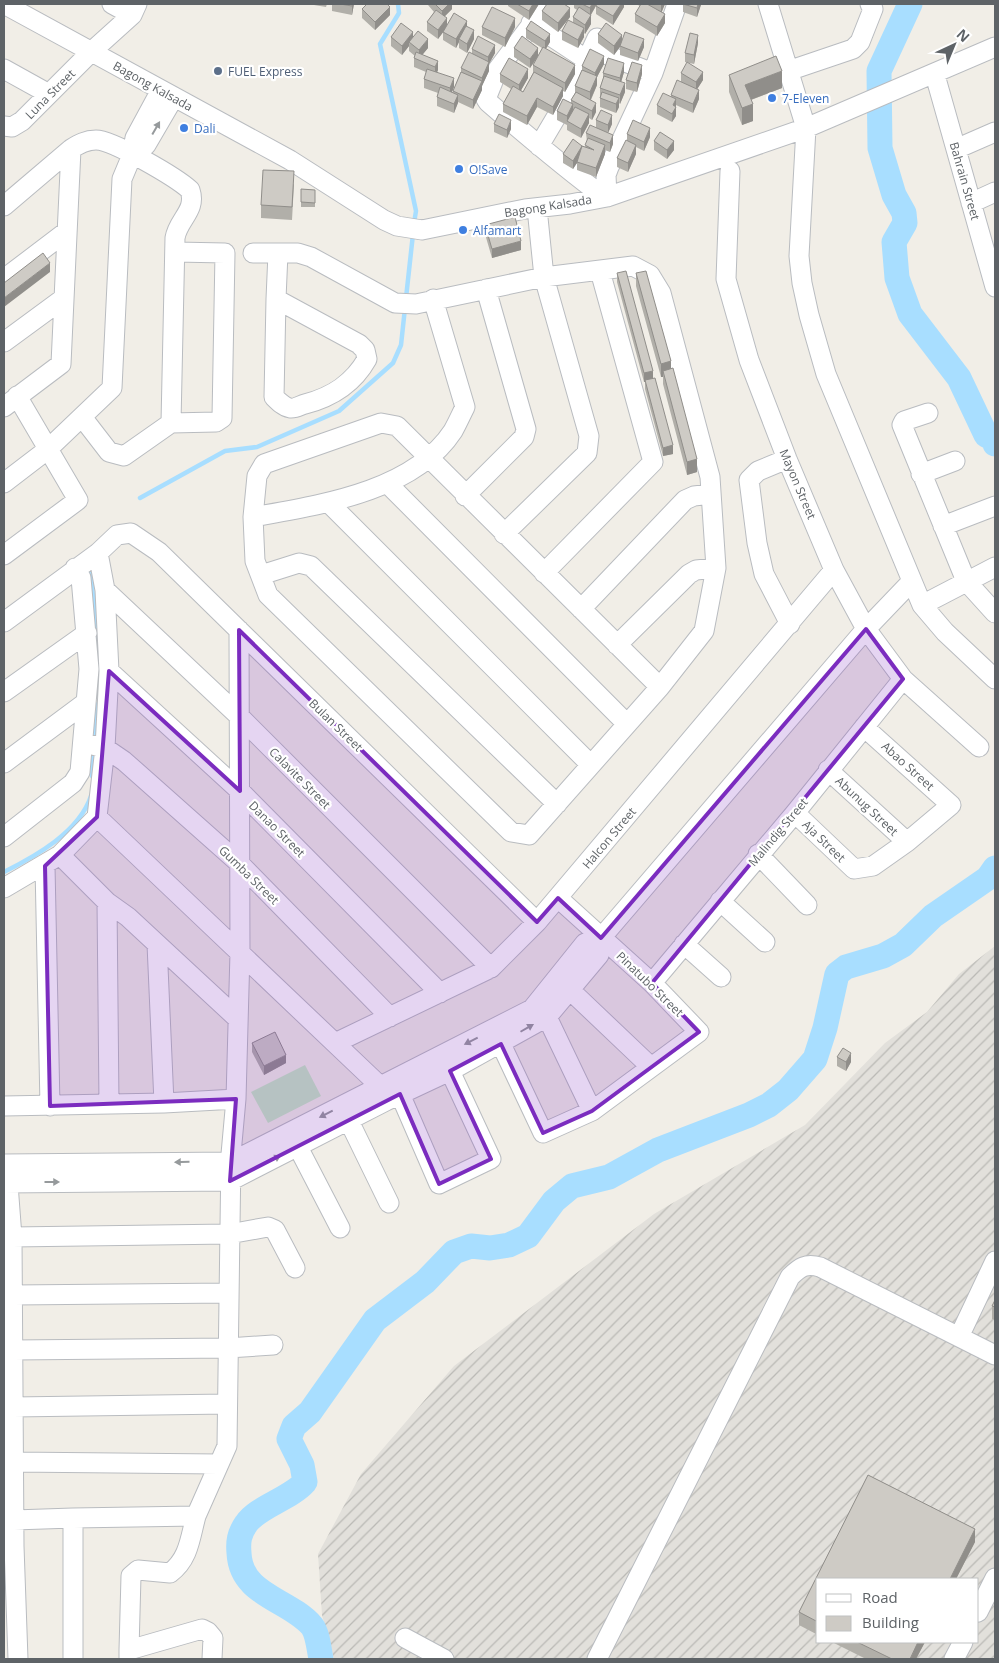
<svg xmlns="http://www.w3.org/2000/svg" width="999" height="1663" font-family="'Open Sans',sans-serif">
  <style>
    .industrial { fill: url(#industrial-furrows); fill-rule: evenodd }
    .grass { fill: #c5e8c3 }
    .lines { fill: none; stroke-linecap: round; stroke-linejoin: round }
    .stream { stroke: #a8deff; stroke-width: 4.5 }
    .river { stroke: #a8deff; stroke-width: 25 }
    .minor-casing { stroke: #b9bcc0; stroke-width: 21 }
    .minor { stroke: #fff; stroke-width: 19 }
    .wall { fill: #b1afa9 }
    .shaded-wall { fill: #908e8a }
    .building { fill: #cecbc5; stroke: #908e8a }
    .oneway { fill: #969a9c }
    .marked { fill: #7b2cbf; fill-opacity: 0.2; stroke: #7b2cbf; stroke-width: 4; stroke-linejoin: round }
    .service-dot { fill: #5c6f8a; stroke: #fff; stroke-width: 2 }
    .shop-dot { fill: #3f7fe0; stroke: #fff; stroke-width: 2 }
    .labels { text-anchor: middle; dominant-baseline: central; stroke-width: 4.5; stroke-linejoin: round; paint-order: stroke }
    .service-label { font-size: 12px; fill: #4e5e75; stroke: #fff; text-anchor: start }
    .street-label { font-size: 12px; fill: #5e6367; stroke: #fff }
    .shop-label { font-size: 12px; fill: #366cbe; stroke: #fff; text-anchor: start }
  </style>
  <defs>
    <pattern id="industrial-furrows" width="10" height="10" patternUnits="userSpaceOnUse" patternTransform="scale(1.25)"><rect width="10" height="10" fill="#e2e0db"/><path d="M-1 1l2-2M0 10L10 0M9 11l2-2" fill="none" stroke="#bab9b5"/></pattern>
  </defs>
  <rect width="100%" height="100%" fill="#f1eee7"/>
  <path class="industrial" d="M995,946V1659H334L322,1615L318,1554L361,1474L454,1366L654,1214L805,1125L885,1043L927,1012L959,974ZM818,1579H978V1642H818Z"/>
  <path class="grass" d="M305,1065L321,1096L268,1123L251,1092Z"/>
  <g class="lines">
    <path class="stream" d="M398,4L399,13L380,44L416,211L414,223
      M406,298L413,234
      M140,498L225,451L257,447L339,411L393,363L401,345L405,308
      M90,568L98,643
      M95,741L98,704
      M92,776L94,751
      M4,872C36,856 79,832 91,796"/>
    <path class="river" d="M910,4L879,71L880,148L894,195L904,213L905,223L894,242L897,278L910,314L959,378L986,435L994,439L995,444
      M321,1659C319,1650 318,1634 312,1626C289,1599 241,1596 239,1553C238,1542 239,1534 246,1524C257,1507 290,1499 305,1482L302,1465L289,1439L294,1426L310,1412L375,1320L425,1282L454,1252L471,1246L490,1248L509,1245L528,1236L554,1201L572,1186L609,1177L658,1150L749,1115L769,1105L788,1090L815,1059L825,1028L837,974L846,967L883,956L903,945L933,916L988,878L995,868"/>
    <g class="minor-casing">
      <path id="minor" d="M4,4L290,160L384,220L397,226L422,230L525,209L570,204L607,197L806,128L995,47
        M112,4L132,15
        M547,4L498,69L486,99L488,102C526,135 564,167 604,197
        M768,4L806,128L799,256L802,283L809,315L826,374L922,605L945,632L995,679
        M531,23L587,60
        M592,49L653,73
        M4,69L49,94
        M788,71L853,49L860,42L873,9L870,4
        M935,75L995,287
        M4,126L12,127L22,121L91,52L132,15L137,4
        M539,146L574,87L597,38
        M956,149L995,132
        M132,155L146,145L174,97
        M730,171L726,279L749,360L787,459L834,570L866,629L903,679L979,747
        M607,197L606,175L609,167L653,73L677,4
        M971,203L995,192
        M4,206L71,149C79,144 86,140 96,140C113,140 177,178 190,190C197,211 178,219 175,238L171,423
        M253,253H298L311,257L395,303L416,304L544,277L633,266L650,275L661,293L710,477L716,568L704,631L660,687L529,835L511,832L268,595L255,561L253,517L257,476L264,464L381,423L397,426L660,687
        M4,279L67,231
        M276,299L359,344L365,350L367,359C353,384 332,397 305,404C301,405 295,409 290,408C284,407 279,402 274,397Z
        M276,299L278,253
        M4,342L64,298
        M4,407L61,364L71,149
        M928,413L904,421L902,425L966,581L995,613
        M82,417L109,452L124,456L171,423L216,422L222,418L225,253L176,252
        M787,459L758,471L749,480L757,543L764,574L790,624
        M921,474L955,461
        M4,483L47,450L112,388L122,179L132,155L135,138L161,90
        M387,483L627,724
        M465,496L524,437L526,429L486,289
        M329,503L591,765
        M253,517C319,505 413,492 453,431C457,424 461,415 465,407L433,299
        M943,526L995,506
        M504,534L587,453L589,436L544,277L537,208
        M4,555L78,500L17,396
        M544,573L653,462L600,271
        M261,575L299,563L311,566L557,804
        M105,590L239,716L491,968
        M922,605L995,567
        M581,609L685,500L694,496L711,494
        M4,622L98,553L117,535L131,533L159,552L537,922
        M617,645L689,574L696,570L716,568
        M109,671L240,791L440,993
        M4,692L87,633
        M84,743L105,748L124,761L240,864L390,1017
        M4,763L85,703
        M828,770L907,842
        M795,813L854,869L873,866L907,842L951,805L864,727
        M97,817L380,1086
        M4,837L73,783L80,772L89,669L81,578L75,568
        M758,854L807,905
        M60,855L107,902
        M45,866L50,1106
        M4,888L60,855L97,817L105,748L109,671L105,590L98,553
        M720,901L765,942
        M157,944L164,1103
        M684,944L721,977
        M652,983L795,813L903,679
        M570,990L651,1067
        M547,1017L592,1111
        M335,1043L491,968L537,922L834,570
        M501,1044L543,1133L592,1111L699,1032L652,983L558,898
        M400,1094L439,1184L491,1159L450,1071
        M109,1104L107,902L128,917L238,1019
        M4,1106L164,1103L236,1099
        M349,1121L389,1203
        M298,1147L340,1228
        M4,1164L231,1162L532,1009L585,943L601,938L866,629L912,581
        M7,1171L12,1237L14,1546L18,1659
        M4,1183L230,1181L386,1101L450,1071L547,1017L599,955L601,938
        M12,1237L229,1234L268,1227L275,1230L295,1268
        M13,1295L229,1293
        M959,1337L995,1261
        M13,1350L228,1348L273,1345
        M13,1407L227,1404
        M13,1462L219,1464
        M196,1516L227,1446L231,1154L236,1099L240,952L239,630
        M14,1520L73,1518
        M978,1612L995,1578
        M405,1638L444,1659
        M73,1659V1518L196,1516C190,1538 189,1559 170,1573L138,1570L131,1576L129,1650
        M129,1659V1650L202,1629L208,1632L213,1638L212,1659
        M597,1659L790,1277C800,1267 806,1263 820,1267L995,1355
        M954,1659L963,1642"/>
    </g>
    <use href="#minor" class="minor"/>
  </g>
  <path class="wall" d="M308,4H327L326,7Z
    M332,4H354L352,15L332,11Z
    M428,4H452V9L444,17L447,26H467L474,39L467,53L459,48V42L456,48L443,40V32L438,39L427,31V22L434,12L428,5Z
    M508,4H539L529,20L508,6Z
    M574,4H597L591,15V24L585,34L584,33V37L578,48L562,40V31L573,22V17L577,10L574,8Z
    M624,4V7L613,25L596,14V6Z
    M638,4H665L661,12L665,23L657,36L635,22V14L640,6L638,5Z
    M683,4H701L697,17L683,12Z
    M362,9L390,15L375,30L362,18Z
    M542,11L570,17L558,32L542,20Z
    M482,27H515L505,47L482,35Z
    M526,29L550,42L546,49L575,74L565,92L563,91V96L553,115L537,107L527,125L503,112V104L511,89L500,82V74L528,78L521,90L523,92L533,73V65L536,59L530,68L514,57V48L538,56L542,48L526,38Z
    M598,34L622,40L644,47L638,61L620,55V47L614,55L598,43Z
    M391,37L413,38L428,48L422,55L438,61V70L437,73L454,87L452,92H453V91L461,72V68L472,54V49L495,53L489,64V71L482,86V90L473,109L458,102L454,113L437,106V97L438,93L424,88V79L426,72L414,67V58L415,56L409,51V46L402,55L391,46Z
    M698,43L694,64L685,62V53Z
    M604,64L597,77V85L591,100L596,112L592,120L589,118V123L581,138L567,130V124V125L557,120V111L571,103V100L575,93V86L582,70V66Z
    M624,72L621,82L625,92L620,104L619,103V107L616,113L600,107V88L603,79V73Z
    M681,73L703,80L697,89L699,99L693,113L676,105V116L672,122L657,114V105L671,97V95L681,82Z
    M642,74L637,92L626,89V80Z
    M729,75L782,88L751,100L753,121L742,125L729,92Z
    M596,120L612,124L608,133L613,144L610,152L605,150V154L596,177L577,170V163L573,169L563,163V154L582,146L585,147L587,142L586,133L596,128Z
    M494,124L511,129L507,138L494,132Z
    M627,134L650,137L644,151L636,147V154L628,172L617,167V158L627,141Z
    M654,141L674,150L667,159L654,150Z
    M294,184L292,220L261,218V205Z
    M301,189L315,190V207H301Z
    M485,225L521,250L492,258L485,234Z
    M617,273L653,378L673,454L663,456L645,389V382H644L617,282Z
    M636,273L671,369L697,472L687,475L663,384V377H661L636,286Z
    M252,1043L286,1063L264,1075L252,1052Z
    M837,1057L851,1062L846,1071L837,1066Z
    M995,1300V1320L992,1319V1306Z
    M868,1475L975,1529V1542L956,1579H818V1635L799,1625V1612Z
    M832,1642H925L916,1659H866Z"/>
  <path class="shaded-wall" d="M352,4H354L352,15Z
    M449,4H452V9L442,19V11Z
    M533,4H539L529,20V11Z
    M592,4H597L590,16V8Z
    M621,4H624V7L613,25V16Z
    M661,4H665L661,14Z
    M698,4H701V5L697,17V8Z
    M390,7V15L375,30V22Z
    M570,8V17L558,32V23Z
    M665,14V23L657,36V27Z
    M591,15V24L585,34V25Z
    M447,18V27L438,39V30Z
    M515,18V27L505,47V38Z
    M467,21V30L459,39V42L456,48V39Z
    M584,28V37L578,48V40Z
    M474,30V39L467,53V44Z
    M413,32V41L409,42V46L402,55V46Z
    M550,34V42L545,50V41Z
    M622,35V44L614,55V46Z
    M698,35V43L694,64V55Z
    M428,39V48L419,59V50Z
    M644,39V47L638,61V53Z
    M495,45V53L489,64V71L482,86V90L473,109V100L482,82V78L488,64V57Z
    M538,48V56L530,68V59Z
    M604,56V64L597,77V85L590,101V92L595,81V73Z
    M438,61V70L435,76V67Z
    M624,63V72L620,86V78Z
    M575,65V74L565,92V83Z
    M642,65V74L637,92V83Z
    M528,69V78L519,94V85Z
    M782,71V88L745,102V85Z
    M703,72V80L696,91V82Z
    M454,78V87L450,97V88Z
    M625,83V92L620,104V95Z
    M563,88V96L553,115V107Z
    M699,90V99L693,113V104Z
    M458,95V103L454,113V104Z
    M537,98V107L527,125V116Z
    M619,98V107L616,113V104Z
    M676,99V116L672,122L673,105Z
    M596,103V112L592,120V111Z
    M573,104V113L567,121V125V116Z
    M753,104V121L742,125V108Z
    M589,114V123L581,138V129Z
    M612,115V124L608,133V125Z
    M511,120V129L507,138V130Z
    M650,128V137L644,151V142Z
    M613,135V144L610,152V143Z
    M674,141V150L667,159V150Z
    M605,145V154L596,177V168Z
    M636,145V154L628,172V163Z
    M582,146V155L573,169V161Z
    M521,241V250L492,258V249Z
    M50,263V272L4,307V298Z
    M671,361V374L663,371V377H661V364Z
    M653,371V380L644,382V373Z
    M673,445V454L663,456V448Z
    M697,459V472L687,475V462Z
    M851,1053V1062L846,1071V1062Z
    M286,1055V1063L264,1075V1066Z
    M975,1529V1542L956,1579H950Z
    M918,1642H925L916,1659H910Z"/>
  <path class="building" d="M340,4H352V6Z
    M367,4H387L390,7L375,22L362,9Z
    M435,4H449L442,11Z
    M517,4H533L529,11Z
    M547,4H564L570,8L558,23L542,11Z
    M582,4H592L590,8Z
    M597,4H621L613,16L596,6Z
    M641,4H647L665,14L657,27L635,14Z
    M683,4H698L697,8Z
    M492,7L515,18L505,38L482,27Z
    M579,7L591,15L585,25L573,17Z
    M436,10L447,18L438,30L427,22Z
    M454,13L467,21L456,39L443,32Z
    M568,20L584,28L578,40L562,31Z
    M531,21L550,34L545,41L526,29Z
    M401,23L413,32L402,46L391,37Z
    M606,23L622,35L614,46L598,34Z
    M466,26L474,30L467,44L459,39Z
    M418,31L428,39L419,50L409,42Z
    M625,32L644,39L638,53L620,46Z
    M690,33L698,35L694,55L685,53Z
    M478,36L495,45L488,57L472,49Z
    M522,36L538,48L530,59L514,48Z
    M543,47L575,65L565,83L533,65Z
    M590,49L604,56L595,73L582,66Z
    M416,52L438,61L435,67L414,58Z
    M469,52L489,62L482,78L461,68Z
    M776,56L782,71L745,85L753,104L742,108L729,75Z
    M509,58L528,69L519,85L500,74Z
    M608,58L624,63L620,78L603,73Z
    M632,62L642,65L637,83L626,80Z
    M687,62L703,72L696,82L681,73Z
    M427,69L454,78L450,88L424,79Z
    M582,70L597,76L590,92L575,86Z
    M461,72L482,81L473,100L453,91Z
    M534,72L563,88L553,107L537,98L527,116L503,104L513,86L523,92Z
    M604,76L625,83L620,95L600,88Z
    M677,80L699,90L693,104L671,95Z
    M440,87L458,95L454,104L437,97Z
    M576,92L596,103L592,111L571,100Z
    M602,92L619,98L616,104L600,98Z
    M663,93L676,99L673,105L676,107L672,114L657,105Z
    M563,99L573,104L567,116L557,111Z
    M575,107L589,114L581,129L567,121Z
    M601,110L612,115L608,125L596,120Z
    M499,114L511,120L507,130L494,124Z
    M633,120L650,128L644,142L627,134Z
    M590,125L613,135L610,143L586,133Z
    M660,132L674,141L667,150L654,141Z
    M588,138L605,145L596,168L577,162L582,146L594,150L585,145Z
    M573,139L582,146L573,161L563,154Z
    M626,140L636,145L628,163L617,158Z
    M263,170L294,171L292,207L261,205Z
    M301,189L315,190V203L301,202Z
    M515,217L521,241L492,249L485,225Z
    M43,253L50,263L4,298V283Z
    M626,271L653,371L644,373L617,273Z
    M646,271L671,361L661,364L636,273Z
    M673,368L697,459L687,462L663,371Z
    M655,378L673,445L663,448L645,380Z
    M275,1032L286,1055L264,1066L252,1043Z
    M843,1048L851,1053L846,1062L837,1057Z
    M995,1300V1307L992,1306Z
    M868,1475L975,1529L950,1579H818V1622L799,1612Z
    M857,1642H918L910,1659H892Z"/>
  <defs><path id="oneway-solid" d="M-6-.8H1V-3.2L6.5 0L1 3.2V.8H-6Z" transform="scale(1.25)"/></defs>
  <g class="oneway">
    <use href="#oneway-solid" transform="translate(156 128) rotate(-60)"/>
    <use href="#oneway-solid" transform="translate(527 1028) rotate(-30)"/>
    <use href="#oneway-solid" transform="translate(471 1041) rotate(153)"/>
    <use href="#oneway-solid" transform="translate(326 1114) rotate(153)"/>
    <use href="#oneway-solid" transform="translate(274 1159) rotate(-27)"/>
    <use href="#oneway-solid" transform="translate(182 1162) rotate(179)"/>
    <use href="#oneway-solid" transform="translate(52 1182)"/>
  </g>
  <path class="marked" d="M866,629L903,679L652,983L699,1032L592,1111L543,1133L501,1044L450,1071L491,1159L439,1184L400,1094L230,1181L236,1099L50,1106L45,866L97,817L109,671L240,791L239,630L537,922L558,898L601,938Z"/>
  <circle class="service-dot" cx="218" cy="71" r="5"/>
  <g class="shop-dot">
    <circle cx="772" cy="98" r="5"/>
    <circle cx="184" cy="128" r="5"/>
    <circle cx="459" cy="169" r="5"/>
    <circle cx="463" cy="230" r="5"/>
  </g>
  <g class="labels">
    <g class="service-label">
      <text x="228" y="71">FUEL Express</text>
    </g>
    <g class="street-label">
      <text transform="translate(153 86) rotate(29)">Bagong Kalsada</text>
      <text transform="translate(50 94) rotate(-45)">Luna Street</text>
      <text transform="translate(965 181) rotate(74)">Bahrain Street</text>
      <text transform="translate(548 206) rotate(-9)">Bagong Kalsada</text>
      <text transform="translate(798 484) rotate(67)">Mayon Street</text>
      <text transform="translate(336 725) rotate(44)">Bulan Street</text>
      <text transform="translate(908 766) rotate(42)">Abao Street</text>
      <text transform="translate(300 778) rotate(45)">Calavite Street</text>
      <text transform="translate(867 806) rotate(43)">Abunug Street</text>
      <text transform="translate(277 829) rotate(45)">Danao Street</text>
      <text transform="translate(778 832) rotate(-50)">Malindig Street</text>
      <text transform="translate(609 838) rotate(-50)">Halcon Street</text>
      <text transform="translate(824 841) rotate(44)">Aja Street</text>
      <text transform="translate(249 875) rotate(44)">Gumba Street</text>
      <text transform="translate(650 984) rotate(44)">Pinatubo Street</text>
    </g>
    <g class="shop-label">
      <text x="782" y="98">7-Eleven</text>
      <text x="194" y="128">Dali</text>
      <text x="469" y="169">O!Save</text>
      <text x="473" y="230">Alfamart</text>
    </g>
  </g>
  <rect width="999" height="1663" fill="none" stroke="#5e6367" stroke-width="10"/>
  <rect x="816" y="1578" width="162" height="65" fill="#ffffff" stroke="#bfc1c2"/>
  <rect x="826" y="1594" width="25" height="8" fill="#ffffff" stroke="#bfc1c2"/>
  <text x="862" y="1603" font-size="15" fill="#5e6367">Road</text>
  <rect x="826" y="1616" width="25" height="15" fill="#cecbc5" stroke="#bfc1c2"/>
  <text x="862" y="1628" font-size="15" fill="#5e6367">Building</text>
  <g transform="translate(954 45) rotate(44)" stroke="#ffffff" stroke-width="4" paint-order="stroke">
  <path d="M0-4L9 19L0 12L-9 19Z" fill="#5e6367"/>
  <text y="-8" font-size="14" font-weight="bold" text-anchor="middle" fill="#5e6367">N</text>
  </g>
</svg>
